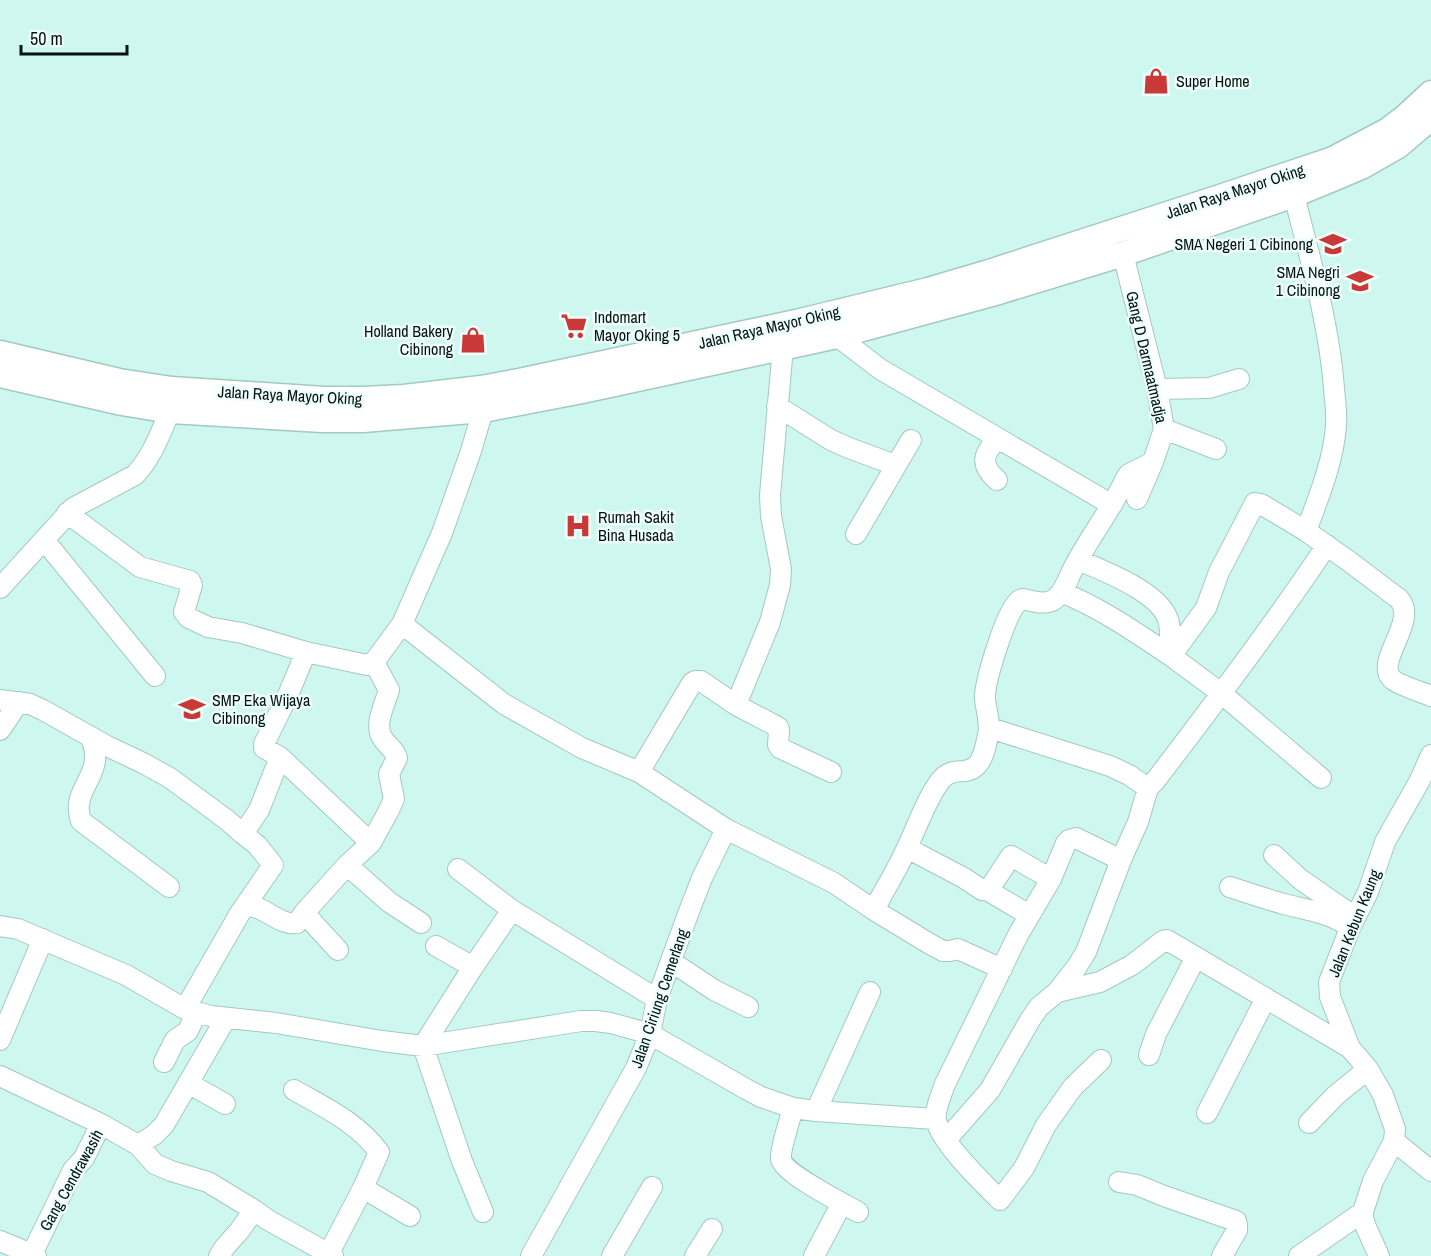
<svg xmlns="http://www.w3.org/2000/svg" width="1431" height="1256" font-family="'Archivo Narrow',sans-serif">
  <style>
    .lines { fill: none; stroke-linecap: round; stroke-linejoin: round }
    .minor-casing { stroke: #a2c9c2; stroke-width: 22 }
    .major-casing { stroke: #a2c9c2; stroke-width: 27 }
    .minor { stroke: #fff; stroke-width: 20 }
    .major { stroke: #fff; stroke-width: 24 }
    .labels { text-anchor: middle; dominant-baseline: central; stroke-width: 5; stroke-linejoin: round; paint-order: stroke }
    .poi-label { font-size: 16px; fill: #051310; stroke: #eefefb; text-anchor: start }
    .street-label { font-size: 16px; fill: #051310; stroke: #eefefb }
  </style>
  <rect width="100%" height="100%" fill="#cef7ef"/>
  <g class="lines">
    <g class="minor-casing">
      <path id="minor" d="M1294,195C1310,259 1329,323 1334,388C1335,400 1337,413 1336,425C1334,460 1318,499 1306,531L1350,562L1399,599C1419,621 1374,661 1392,679C1398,685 1422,692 1431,696
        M837,336L880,369L1112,505
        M1157,389L1209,388L1239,379
        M777,406L831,440L849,448L895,465
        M483,410L471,451L442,533L402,624L504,704L582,748L639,772L726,829L834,883L874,910L930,944L943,951H950L958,949L1002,969
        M1164,429L1216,449
        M997,480C980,465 982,454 998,439
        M1137,499L1153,462
        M67,513L140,567L190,581L192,585L184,612L189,618L208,627L242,633L306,652L367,665L374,662L402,624
        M856,534L911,440
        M44,540L155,676
        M1078,560C1104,571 1163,593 1169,623C1171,634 1169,645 1171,656L1221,693L1321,778
        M0,588L73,508L135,475C152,457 160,434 170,411
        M1061,592C1101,608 1135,632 1171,656L1206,608L1219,572L1255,503L1261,504L1306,531
        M306,652L288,695L264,744V748L280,757L371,843
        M374,662L389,690C385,704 373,726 383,739C388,746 395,750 397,758L389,774L394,799L388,812L371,843L347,865L389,902L421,923
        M0,700L30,704L43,710L107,746L143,763L170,778L227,820L243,834
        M736,705L770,622L780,585L781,569L771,516L770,495L783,347
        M990,728L1110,766L1129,775L1148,788
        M0,730L19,702
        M90,736C109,776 69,786 81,821L169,887
        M639,772L692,683L695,681H701L736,705L778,727L779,730L778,745L780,748L831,772
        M907,848L964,878L982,890H987L990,888L1011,856L1051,879
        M1274,855L1300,879L1349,913L1354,919
        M458,869L512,910L657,999
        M1230,887C1248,893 1266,899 1284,904C1306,910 1333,913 1350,928
        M987,890L1029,915
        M245,906L273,865L257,845L243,834L259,810L280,757
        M874,910C886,887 900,865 910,841C918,824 929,794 941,780C953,765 966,777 977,765C984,758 986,744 988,735C991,722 986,711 985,699C984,682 1005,617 1016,604C1019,600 1019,600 1023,599C1033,601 1046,606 1055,599C1065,591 1068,578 1074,567C1090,536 1112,509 1126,478L1129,474L1153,462L1164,429L1157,389L1123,254
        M304,913L338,950
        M0,926L18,929L126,975L185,1009L211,1016L276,1023L382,1041L423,1046L581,1021H596L611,1023L650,1034L746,1089L761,1097L793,1108L816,1111L935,1119
        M436,946L473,967
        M672,962L714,990L748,1007
        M1057,992L1100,982L1132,965L1163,941L1167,940L1350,1048
        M185,1009L240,913L245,906C264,904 278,926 297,923L304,913L347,865
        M0,1040L43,939
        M1149,1055L1156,1034L1196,957
        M1101,1060L1073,1087L1046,1125L1024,1168L1000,1200C983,1183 941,1143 936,1120C934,1111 942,1093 945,1084L1018,935L1051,879L1066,843L1069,840L1076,838L1121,860
        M164,1062L175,1040L188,1031L192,1022L195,1013
        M0,1076L101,1124L138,1145L154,1135L164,1125L226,1018
        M188,1083L225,1104
        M294,1090C324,1107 358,1123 379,1152L363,1188L329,1253
        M793,1108C790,1120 780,1148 781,1159C783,1173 844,1204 858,1212
        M816,1111L870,992
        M1207,1113L1266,998
        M1309,1123L1336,1095L1368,1069
        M946,1140L990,1090L1030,1020L1039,1007L1057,992L1076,968L1086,952L1121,860L1138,822L1148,788L1155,781C1214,704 1273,626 1327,545
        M1394,1141L1431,1171
        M138,1145L155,1164L171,1171L208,1182L254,1210L268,1220L333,1256
        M1119,1182L1137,1185L1164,1196L1236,1221L1237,1225V1230L1222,1256
        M363,1188L410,1216
        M483,1212L462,1161L423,1046L473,967L512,910
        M0,1241L36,1256
        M32,1254L73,1170L84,1158L101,1124
        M219,1256L225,1247L240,1230L254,1210
        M531,1256L636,1068L650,1034L657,999L688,914L702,878L726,829
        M612,1256L652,1187
        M695,1256L712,1229
        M814,1256L842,1203
        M1299,1256L1363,1212
        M1379,1256L1366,1227L1363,1218V1212L1373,1181L1394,1141L1395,1129L1383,1095L1368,1069L1350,1048L1330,997L1329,982L1350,928L1368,892L1385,842L1420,780L1431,755"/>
    </g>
    <g class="major-casing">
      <path id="major" d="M0,353L119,381L172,389L324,399H363L404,397L481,388L519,381L796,322L928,290L989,272L1220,197L1333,159L1388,130L1405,117L1431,93
        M0,375L122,403L170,411L322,420H363L483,410L582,391L837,336L992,294L1123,254L1294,195L1340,176L1363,166L1398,146L1431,118"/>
    </g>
    <use href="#minor" class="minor"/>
    <use href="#major" class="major"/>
  </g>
  <defs>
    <g id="shop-bare" transform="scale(2.07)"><path d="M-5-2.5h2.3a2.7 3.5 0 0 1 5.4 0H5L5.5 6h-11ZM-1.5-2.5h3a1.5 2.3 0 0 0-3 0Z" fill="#c83938" stroke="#eefefb" stroke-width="2.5" paint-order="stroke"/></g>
    <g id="school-bare" transform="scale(2.07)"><path d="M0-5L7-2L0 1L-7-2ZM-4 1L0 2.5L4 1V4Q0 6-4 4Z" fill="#c83938" stroke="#eefefb" stroke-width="2.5" paint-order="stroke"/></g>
    <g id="supermarket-bare" transform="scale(2.07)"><path d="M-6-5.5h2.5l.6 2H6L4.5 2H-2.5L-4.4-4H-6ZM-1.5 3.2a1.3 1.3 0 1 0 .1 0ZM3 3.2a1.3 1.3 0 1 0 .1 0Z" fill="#c83938" stroke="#eefefb" stroke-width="2.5" paint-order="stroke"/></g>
    <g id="hospital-bare" transform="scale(2.07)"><path d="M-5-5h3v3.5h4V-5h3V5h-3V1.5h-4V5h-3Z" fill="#c83938" stroke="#eefefb" stroke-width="2.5" paint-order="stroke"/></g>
  </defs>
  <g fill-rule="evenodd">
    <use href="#shop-bare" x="1156" y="81"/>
    <use href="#school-bare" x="1333" y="244"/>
    <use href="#school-bare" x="1360" y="281"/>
    <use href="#supermarket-bare" x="574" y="326"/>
    <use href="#shop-bare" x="473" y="340"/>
    <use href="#hospital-bare" x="578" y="526"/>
    <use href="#school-bare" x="192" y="709"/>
  </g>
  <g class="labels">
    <g class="poi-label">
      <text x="1176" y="81">Super Home</text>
      <text x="1313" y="244" text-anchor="end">SMA Negeri 1 Cibinong</text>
      <text x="1340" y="272" text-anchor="end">SMA Negri<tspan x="1340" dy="18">1 Cibinong</tspan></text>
      <text x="594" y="317">Indomart<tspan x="594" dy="18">Mayor Oking 5</tspan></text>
      <text x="453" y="331" text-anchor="end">Holland Bakery<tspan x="453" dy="18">Cibinong</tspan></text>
      <text x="598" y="517">Rumah Sakit<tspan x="598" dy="18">Bina Husada</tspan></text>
      <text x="212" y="700">SMP Eka Wijaya<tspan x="212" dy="18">Cibinong</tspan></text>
    </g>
    <g class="street-label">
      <text transform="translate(1235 191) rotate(-18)">Jalan Raya Mayor Oking</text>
      <text transform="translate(769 327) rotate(-13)">Jalan Raya Mayor Oking</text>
      <text transform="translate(1147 357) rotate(77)">Gang D Darmaatmadja</text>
      <text transform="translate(290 395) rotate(3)">Jalan Raya Mayor Oking</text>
      <text transform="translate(1354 923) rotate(-68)">Jalan Kebun Kaung</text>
      <text transform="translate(659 998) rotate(-71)">Jalan Ciriung Cemerlang</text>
      <text transform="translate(71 1180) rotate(-61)">Gang Cendrawasih</text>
    </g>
  </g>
  <path d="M21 45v9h106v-9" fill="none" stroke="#051310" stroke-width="3"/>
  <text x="30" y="45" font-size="18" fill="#051310" stroke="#eefefb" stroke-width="4.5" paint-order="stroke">50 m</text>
</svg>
